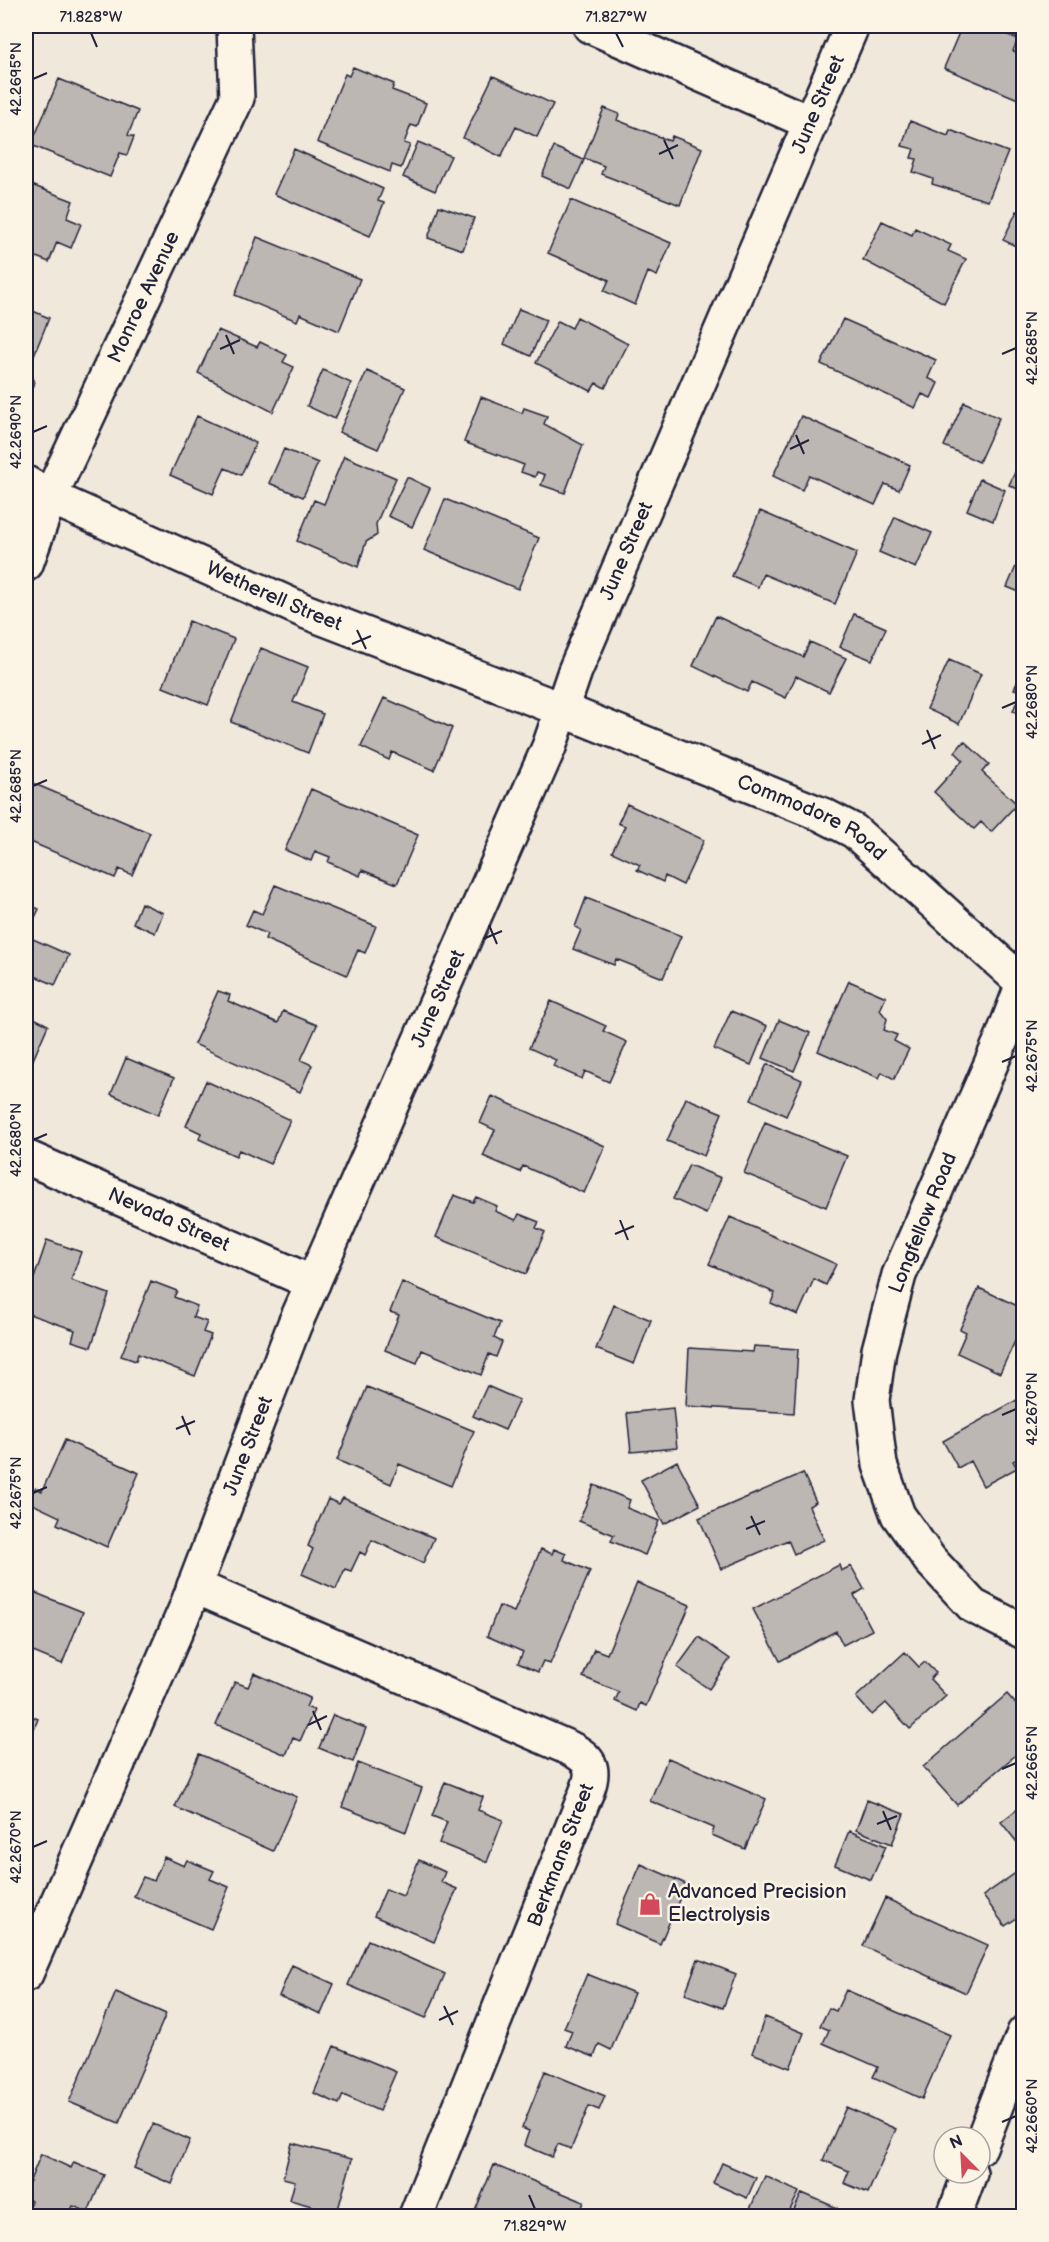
<svg xmlns="http://www.w3.org/2000/svg" width="1049" height="2242" font-family="'Balsamiq Sans',sans-serif">
  <style>
    .building { fill: #bcb7b3; stroke: #22223b; stroke-width: 1.5 }
    .lines { fill: none; stroke-linecap: round; stroke-linejoin: round }
    .minor-casing { stroke: #22223b; stroke-width: 38 }
    .tertiary-casing { stroke: #22223b; stroke-width: 38 }
    .minor { stroke: #fcf5e5; stroke-width: 33 }
    .tertiary { stroke: #fcf5e5; stroke-width: 33 }
    .ticks { fill: none; stroke: #22223b; stroke-width: 2 }
    .labels { text-anchor: middle; dominant-baseline: central; stroke-width: 5; stroke-linejoin: round; paint-order: stroke }
    .street-label { font-size: 20px; fill: #22223b; stroke: #fcf5e5 }
    .poi-label { font-size: 20px; fill: #22223b; stroke: #fcf5e5; text-anchor: start }
    .neatline { fill: none; stroke: #22223b; stroke-width: 2 }
    .ticks-label { font-size: 15px; text-anchor: middle; fill: #22223b }
  </style>
  <rect width="100%" height="100%" fill="#efe8db"/>
  <filter id="ink" filterUnits="userSpaceOnUse"><feTurbulence type="fractalNoise" baseFrequency=".0167" numOctaves="2"/><feDisplacementMap in="SourceGraphic" scale="12" xChannelSelector="R" yChannelSelector="G"/><feConvolveMatrix kernelMatrix="1 2 1 2 8 2 1 2 1" color-interpolation-filters="sRGB"/></filter>
  <g filter="url(#ink)">
    <path class="building" d="M954,26H986L1018,39L1013,51L1024,55V86L1018,99L944,68L961,28Z
      M353,67L394,84L392,90L426,103L417,127L411,125L404,143L410,145L401,168L392,165L390,172L317,142L345,74L349,76Z
      M493,76L553,104L537,137L516,127L501,157L463,138Z
      M59,79L138,111L128,135L134,137L127,155L120,153L110,177L31,145Z
      M604,108L619,114L617,120L670,141L672,136L702,148L680,205L601,174L604,166L584,158Z
      M910,121L948,136L950,130L1008,152L988,201L932,184L933,179L913,172L917,159L911,158L914,149L902,146Z
      M418,142L451,156L435,191L403,177Z
      M554,147L584,160L571,189L542,176Z
      M294,149L383,189L378,201L384,203L370,236L274,194Z
      M29,184L73,201L67,218L81,224L71,248L57,242L49,262L26,253V192Z
      M571,200L671,243L657,276L648,272L635,305L604,291L609,280L548,253Z
      M439,206L474,218L463,250L428,238Z
      M1017,211L1024,215V250L1003,240Z
      M882,221L912,235L915,228L951,245L948,251L966,259L944,303L863,260Z
      M257,237L360,279L339,331L300,314L297,321L235,295Z
      M26,308L49,318L28,370L34,382L32,388L26,393Z
      M519,309L546,320L531,356L504,344Z
      M577,317L628,344L605,388L596,383L591,391L536,363L558,321L572,328Z
      M843,319L936,360L928,378L938,383L931,398L922,394L915,408L821,364Z
      M218,330L257,347L260,342L287,355L283,362L294,367L273,412L198,373Z
      M323,370L351,383L335,419L307,406Z
      M367,371L405,388L378,449L339,432Z
      M481,397L522,413L524,408L547,416L544,424L583,445L565,493L541,485L545,475L537,472L535,477L521,472L524,465L464,442Z
      M964,402L999,418L979,462L944,446Z
      M197,416L256,443L241,475L225,468L213,494L170,475Z
      M801,416L910,465L899,490L885,484L875,505L809,475L802,490L773,476Z
      M284,449L318,463L303,497L269,483Z
      M1024,454V492L1009,485Z
      M344,456L396,478L376,524L377,535L366,542L358,567L297,541L314,500L324,504Z
      M407,477L430,488L412,527L388,516Z
      M980,479L1005,490L993,521L967,510Z
      M445,499L539,538L518,589L424,550Z
      M760,511L857,553L835,604L763,574L758,587L732,576Z
      M895,517L932,533L916,568L879,552Z
      M1024,548V594L1007,587Z
      M854,614L886,628L872,660L840,647Z
      M716,616L803,657L810,642L846,658L829,692L796,676L786,698L752,682L747,692L693,666Z
      M189,621L234,639L208,705L163,687Z
      M261,648L308,667L293,702L323,714L308,753L231,722Z
      M949,660L981,674L959,724L927,709Z
      M1024,668V715L1013,711L1021,691L1014,689Z
      M384,698L452,728L434,770L392,752L389,760L361,747Z
      M964,741L989,764L982,772L1017,804L991,832L981,822L974,829L934,792L963,760L955,752Z
      M30,782L150,833L132,875L119,869L115,878L26,840V792Z
      M311,789L418,835L397,884L362,870L360,876L328,862L330,857L315,851L311,861L285,850Z
      M627,804L704,840L683,885L665,876L663,882L637,870L640,865L612,852L625,826L618,823Z
      M275,885L376,926L365,953L358,950L347,975L265,939L267,934L246,925L253,910L262,914Z
      M586,898L681,936L663,978L616,959L614,965L573,949L581,930L575,927Z
      M26,903L39,909L26,936L69,955L55,985L26,972Z
      M141,903L163,913L155,933L133,923Z
      M849,981L886,997L880,1010L887,1019L884,1030L897,1035L894,1041L909,1049L894,1079L882,1072L879,1078L818,1051Z
      M218,991L230,995L228,1001L278,1023L283,1011L317,1025L301,1060L312,1065L300,1092L194,1044Z
      M551,1001L606,1026L603,1031L627,1042L609,1082L585,1071L582,1079L553,1066L556,1060L529,1048Z
      M731,1011L767,1026L751,1065L714,1049Z
      M26,1014L48,1025L26,1076Z
      M779,1020L810,1033L794,1071L763,1058Z
      M126,1058L174,1078L158,1115L111,1094Z
      M767,1064L802,1080L786,1116L751,1099Z
      M206,1081L290,1120L270,1164L239,1150L236,1156L199,1139L201,1133L186,1126Z
      M492,1096L605,1146L584,1193L523,1166L520,1172L483,1156L495,1130L480,1123Z
      M686,1098L722,1113L704,1156L667,1141Z
      M765,1122L847,1156L826,1207L744,1173Z
      M689,1165L721,1178L706,1214L673,1199Z
      M454,1195L473,1202L476,1197L497,1206L495,1211L516,1220L519,1214L539,1222L536,1228L545,1232L526,1274L436,1237Z
      M730,1217L836,1264L826,1285L814,1279L798,1315L771,1303L775,1293L709,1264Z
      M47,1240L81,1252L71,1280L109,1294L91,1347L72,1341L75,1330L26,1313V1302Z
      M151,1281L177,1291L174,1297L197,1306L193,1317L207,1322L203,1332L211,1335L195,1376L138,1354L136,1361L121,1356Z
      M402,1282L500,1323L494,1338L502,1342L496,1357L489,1354L481,1375L422,1350L417,1363L385,1350L399,1315L390,1312Z
      M979,1288L1024,1309V1322L1000,1373L957,1353L966,1332L960,1329Z
      M614,1305L651,1320L634,1364L596,1349Z
      M754,1346L798,1349L794,1413L686,1406L689,1348L753,1352Z
      M487,1386L519,1400L505,1430L473,1416Z
      M367,1387L474,1431L451,1486L399,1464L391,1484L337,1460Z
      M1024,1396V1456L1013,1461L1017,1468L983,1486L970,1461L958,1468L943,1441Z
      M673,1408L677,1448L631,1452L627,1413Z
      M65,1440L139,1473L107,1547L57,1524L60,1517L28,1502L35,1488L42,1491Z
      M677,1461L700,1505L664,1524L641,1480Z
      M803,1473L816,1502L809,1506L824,1540L794,1554L788,1540L721,1569L699,1518Z
      M594,1485L630,1500L627,1508L659,1521L645,1555L611,1541L614,1535L579,1521Z
      M343,1498L434,1538L423,1563L372,1540L365,1555L360,1552L351,1571L345,1569L336,1589L302,1574L313,1549L308,1546L328,1499L339,1504Z
      M541,1549L552,1554L554,1549L566,1554L564,1560L590,1571L550,1664L543,1661L538,1672L518,1663L523,1652L487,1636L499,1606L514,1612Z
      M839,1565L841,1571L851,1566L864,1589L854,1595L872,1630L843,1645L836,1631L780,1661L753,1609Z
      M637,1583L690,1605L646,1706L640,1703L637,1711L615,1701L619,1692L583,1677L594,1649L607,1654Z
      M26,1589L83,1612L62,1664L26,1649Z
      M699,1637L730,1659L709,1689L677,1667Z
      M905,1652L919,1667L925,1662L936,1673L930,1679L946,1696L910,1729L886,1703L872,1715L856,1697Z
      M254,1673L310,1698L306,1707L314,1710L300,1741L293,1738L286,1755L216,1725L235,1682L248,1687Z
      M1007,1694L1024,1713V1748L957,1805L923,1767Z
      M26,1714L38,1719L26,1749Z
      M333,1715L366,1728L353,1762L319,1748Z
      M199,1754L297,1797L273,1851L175,1807Z
      M668,1758L766,1799L745,1849L712,1835L714,1828L650,1801Z
      M358,1763L422,1788L406,1832L342,1807Z
      M445,1782L483,1797L478,1810L503,1820L487,1862L439,1843L447,1822L432,1816Z
      M867,1800L904,1814L892,1844L856,1830Z
      M1024,1804V1851L1001,1822Z
      M849,1831L886,1846L871,1880L835,1865Z
      M164,1857L184,1866L187,1860L214,1871L210,1879L229,1887L211,1929L134,1896L143,1877L154,1881Z
      M419,1860L445,1872L441,1882L457,1889L434,1942L374,1916L386,1889L403,1896Z
      M641,1864L686,1884L660,1944L615,1924Z
      M1017,1872L1024,1881V1913L1005,1926L983,1896Z
      M885,1898L988,1945L966,1993L863,1946Z
      M368,1940L445,1974L426,2018L348,1985Z
      M698,1959L736,1974L723,2008L685,1994Z
      M292,1965L334,1984L321,2014L279,1996Z
      M587,1974L634,1993L611,2050L599,2044L594,2057L566,2046L572,2031L564,2028Z
      M846,1990L950,2035L922,2099L873,2077L878,2067L823,2043L829,2030L820,2026L829,2008L836,2011Z
      M116,1992L166,2014L119,2123L69,2102Z
      M765,2017L804,2033L790,2068L752,2053Z
      M334,2046L396,2072L379,2111L343,2095L339,2104L314,2093Z
      M545,2071L605,2096L599,2110L589,2106L571,2149L558,2144L552,2157L524,2145L529,2131L522,2128Z
      M846,2107L896,2129L868,2193L844,2183L849,2171L823,2160Z
      M153,2124L190,2140L172,2184L134,2168Z
      M292,2143L352,2159L337,2213L290,2200L295,2181L283,2178Z
      M41,2154L71,2168L74,2162L104,2175L88,2212L73,2206L68,2216L52,2210L49,2216H41L27,2210L31,2201L26,2198V2190Z
      M722,2163L756,2178L747,2198L713,2183Z
      M494,2165L584,2202L579,2216H488L475,2211Z
      M765,2176L799,2192L787,2216H761L749,2211Z
      M802,2193L837,2208L833,2216H791Z"/>
    <g class="lines">
      <g class="minor-casing">
        <g id="minor">
          <path d="M590,26L811,123"/>
          <path id="s1" d="M26,483L50,497L307,612L563,710L823,815L854,831L1024,984"/>
          <path id="s2" d="M26,564L50,497L237,98L234,26"/>
          <path d="M1024,981L1003,1036L899,1275L879,1350L872,1400L880,1465L898,1515L930,1560L973,1606L1024,1632"/>
          <path id="s3" d="M26,1157L313,1283"/>
          <path d="M194,1586L569,1748C590,1758 596,1768 587,1791L416,2216"/>
          <path d="M980,2147L1024,2033"/>
          <path d="M954,2216L970,2173"/>
        </g>
      </g>
      <g class="tertiary-casing">
        <g id="tertiary">
          <path id="s4" d="M26,1974L186,1608L294,1326L549,747L575,671L852,26"/>
        </g>
      </g>
      <use href="#minor" class="minor"/>
      <use href="#tertiary" class="tertiary"/>
    </g>
  </g>
  <path class="ticks" d="M91,33L97,47M616,33L623,47M33,79L47,73M664,140L673,159M659,154L678,145M226,335L234,354M220,349L240,340M1002,354L1016,348M33,432L47,426M796,435L804,454M790,449L809,440M357,630L366,649M352,644L371,636M1002,708L1016,702M927,730L935,749M922,744L941,735M33,786L47,780M489,925L497,944M483,939L502,931M1002,1062L1016,1056M33,1140L47,1134M620,1220L628,1240M615,1234L634,1226M1002,1415L1016,1409M182,1416L190,1435M176,1429L195,1421M33,1493L47,1487M751,1516L760,1535M746,1529L765,1521M313,1711L321,1730M308,1725L327,1716M1002,1769L1016,1763M883,1811L891,1830M877,1824L897,1816M33,1847L47,1841M444,2006L453,2025M439,2020L458,2011M1002,2122L1016,2116M529,2195L535,2209"/>
  <defs>
    <g id="shop-bare" transform="scale(1.8)"><path d="M-5-2.5h2.3a2.7 3.5 0 0 1 5.4 0H5L5.5 6h-11ZM-1.5-2.5h3a1.5 2.3 0 0 0-3 0Z" fill="#d1495b" stroke="#fcf5e5" stroke-width="2.5" paint-order="stroke"/></g>
  </defs>
  <g fill-rule="evenodd">
    <use href="#shop-bare" x="650" y="1904"/>
  </g>
  <g class="labels">
    <g class="street-label">
      <text stroke="none"><textPath href="#s4" startOffset="2031">June Street</textPath></text>
      <text stroke="none"><textPath href="#s2" startOffset="292">Monroe Avenue</textPath></text>
      <text stroke="none"><textPath href="#s4" startOffset="1545">June Street</textPath></text>
      <text stroke="none"><textPath href="#s1" startOffset="273">Wetherell Street</textPath></text>
      <text stroke="none"><textPath href="#s1" startOffset="855">Commodore Road</textPath></text>
      <text stroke="none"><textPath href="#s4" startOffset="1059">June Street</textPath></text>
      <text stroke="none"><textPath href="#s3" startOffset="156">Nevada Street</textPath></text>
      <text transform="translate(923 1223) rotate(-68)">Longfellow Road</text>
      <text stroke="none"><textPath href="#s4" startOffset="573">June Street</textPath></text>
      <text transform="translate(561 1855) rotate(-69)">Berkmans Street</text>
    </g>
    <g class="poi-label">
      <text x="668" y="1892">Advanced Precision<tspan x="668" dy="23">Electrolysis</tspan></text>
    </g>
  </g>
  <rect width="1049" height="2242" fill="none" stroke="#fcf5e5" stroke-width="66"/>
  <g transform="translate(962 2155) rotate(336)"><circle r="28" fill="#fcf5e5" stroke="#a5a1a1" stroke-width="1.5"/>
  <path d="M0-4.5L10 22L0 15L-10 22Z" fill="#d1495b"/>
  <text y="-9" font-size="16" font-weight="bold" text-anchor="middle" fill="#22223b">N</text>
  </g>
  <rect x="33" y="33" width="983" height="2176" class="neatline"/>
  <g class="ticks-label">
    <text x="91" y="22">71.828°W</text>
    <text x="616" y="22">71.827°W</text>
    <text transform="translate(16 79) rotate(-90)" y="5">42.2695°N</text>
    <text transform="translate(1032 348) rotate(-90)" y="5">42.2685°N</text>
    <text transform="translate(16 432) rotate(-90)" y="5">42.2690°N</text>
    <text transform="translate(1032 702) rotate(-90)" y="5">42.2680°N</text>
    <text transform="translate(16 786) rotate(-90)" y="5">42.2685°N</text>
    <text transform="translate(1032 1056) rotate(-90)" y="5">42.2675°N</text>
    <text transform="translate(16 1140) rotate(-90)" y="5">42.2680°N</text>
    <text transform="translate(1032 1409) rotate(-90)" y="5">42.2670°N</text>
    <text transform="translate(16 1493) rotate(-90)" y="5">42.2675°N</text>
    <text transform="translate(1032 1763) rotate(-90)" y="5">42.2665°N</text>
    <text transform="translate(16 1847) rotate(-90)" y="5">42.2670°N</text>
    <text transform="translate(1032 2116) rotate(-90)" y="5">42.2660°N</text>
    <text x="535" y="2231">71.829°W</text>
  </g>
</svg>
